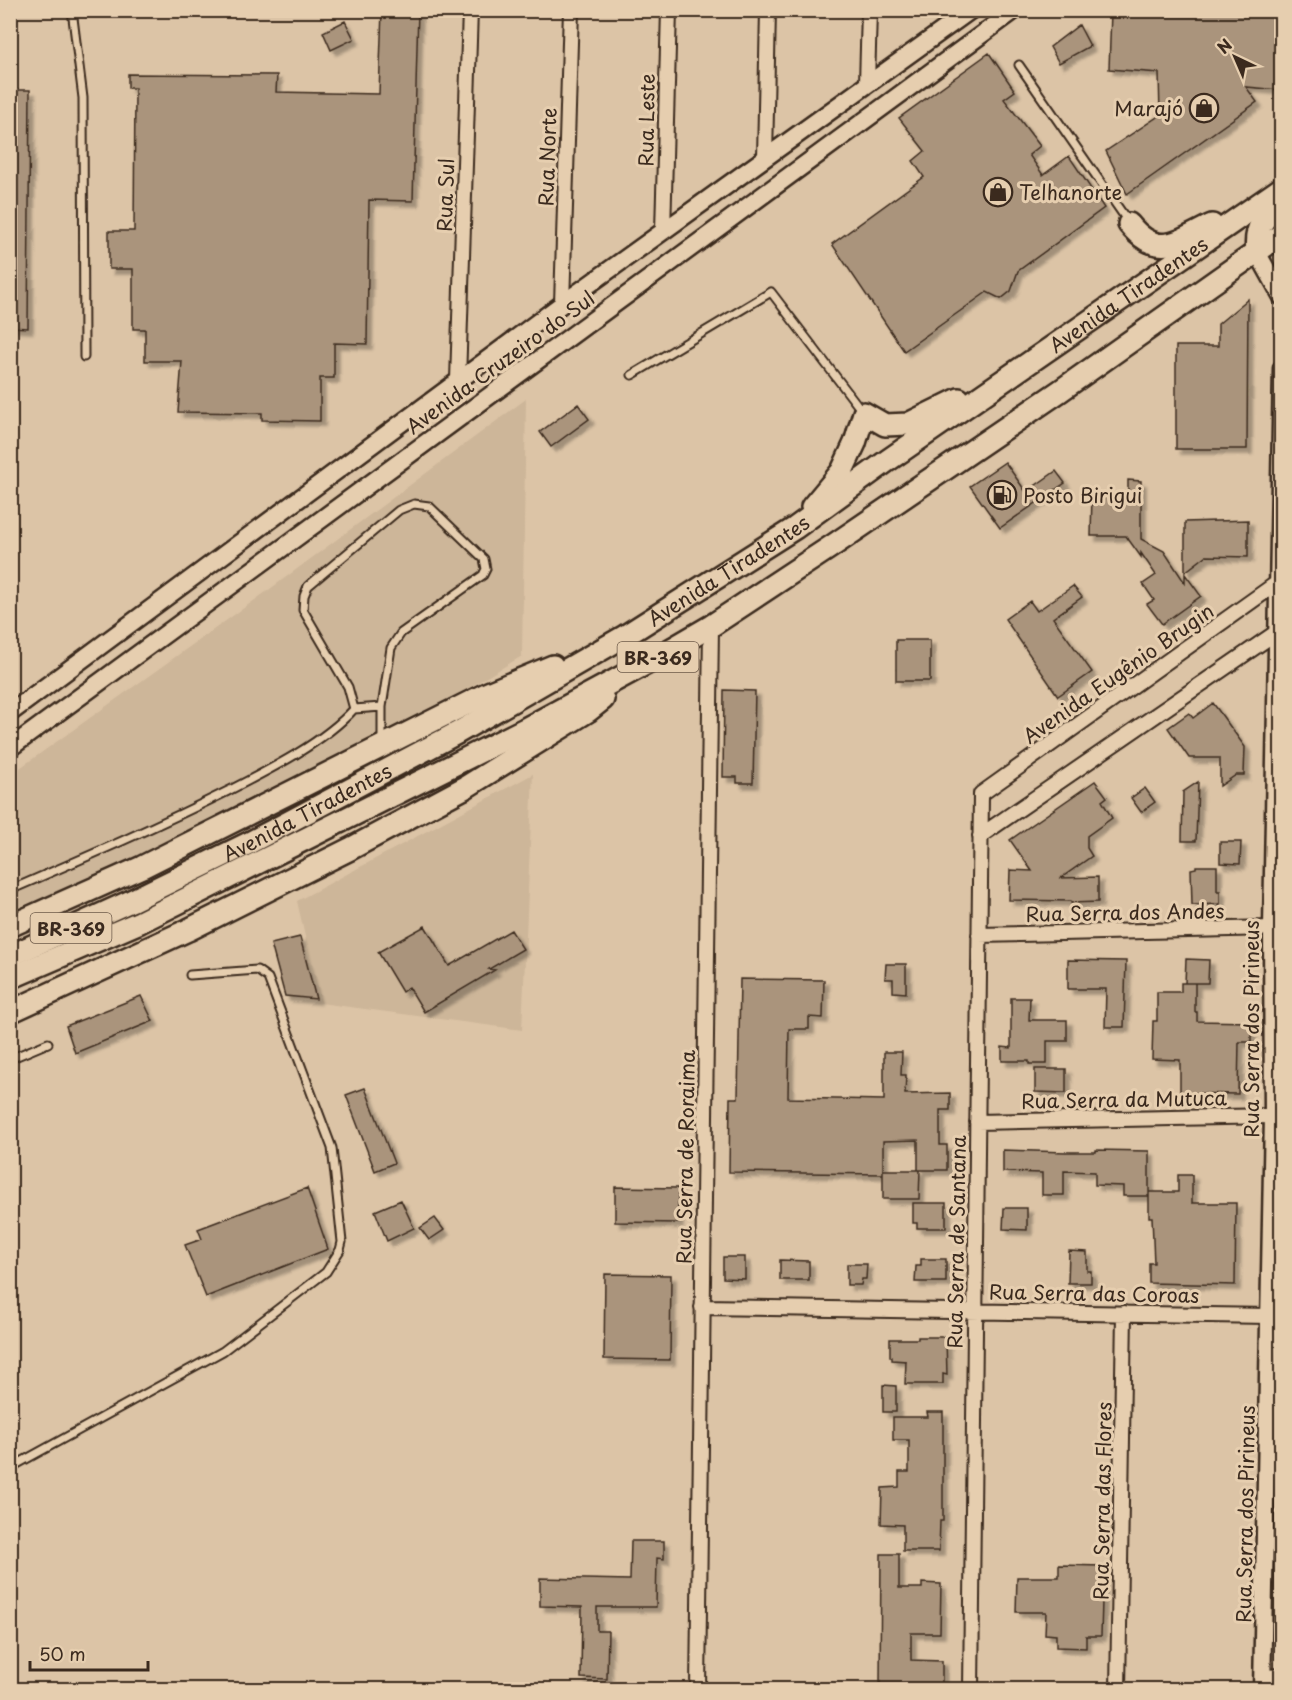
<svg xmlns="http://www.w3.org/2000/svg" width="1292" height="1700" font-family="'Playpen Sans',sans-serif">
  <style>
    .built { fill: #cdb699 }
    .building { fill: #aa947c; stroke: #3b2a1e; stroke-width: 1.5; filter: url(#shadow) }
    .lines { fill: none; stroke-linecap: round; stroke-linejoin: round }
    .service-casing { stroke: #3b2a1e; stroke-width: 11 }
    .minor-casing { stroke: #3b2a1e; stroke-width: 18 }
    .tertiary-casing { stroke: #3b2a1e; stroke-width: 21 }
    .trunk-casing { stroke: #3b2a1e; stroke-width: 26 }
    .service { stroke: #e6ceaf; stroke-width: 7 }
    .minor { stroke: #e6ceaf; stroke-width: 14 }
    .tertiary { stroke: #e6ceaf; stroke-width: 16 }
    .trunk { stroke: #e6ceaf; stroke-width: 21 }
    .labels { text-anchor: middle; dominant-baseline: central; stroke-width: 6; stroke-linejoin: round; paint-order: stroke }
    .shield { fill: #e6ceaf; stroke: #6e5b4a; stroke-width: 1.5 }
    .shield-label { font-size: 18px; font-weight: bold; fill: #3b2a1e }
    .poi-label { font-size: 20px; fill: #3b2a1e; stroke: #e6ceaf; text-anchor: start }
    .street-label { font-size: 20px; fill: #3b2a1e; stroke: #e6ceaf }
  </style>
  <defs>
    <filter id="shadow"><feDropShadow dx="5" dy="5" stdDeviation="1.5" flood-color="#0004"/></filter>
  </defs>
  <rect width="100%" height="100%" fill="#dcc4a6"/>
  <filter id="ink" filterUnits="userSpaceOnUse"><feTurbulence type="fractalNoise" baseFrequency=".0167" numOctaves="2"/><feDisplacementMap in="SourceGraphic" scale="12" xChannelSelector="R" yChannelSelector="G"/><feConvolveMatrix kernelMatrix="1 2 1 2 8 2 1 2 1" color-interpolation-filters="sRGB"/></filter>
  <g filter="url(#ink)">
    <path class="built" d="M526,399L522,656L361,752L142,858L11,910L10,775L266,592Z
      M533,774L522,1030L320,1003L297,901Z"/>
    <path class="building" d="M382,10H418L413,201L369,200L367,344L334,343V378H320V421L262,420V413L178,412L182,361H145V329H133V269H109V231H134L135,88H128V74L277,75L276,92L379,94Z
      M1138,10H1281V90L1246,87L1257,102L1127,194L1106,151L1160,115L1159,73L1109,69L1111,12Z
      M345,21L354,39L331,50L323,32Z
      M1079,25L1090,46L1059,63L1050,47Z
      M989,53L1015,91L1004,99L1040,146L1029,155L1043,175L1069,156L1104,208L1018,271L1011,291L1001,299L987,292L904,351L832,244L924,177L913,161L925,151L899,118Z
      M10,90H30L28,328L10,327Z
      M1248,299L1247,449H1176V346H1218V324Z
      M578,404L589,419L551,447L540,432Z
      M1005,462L1026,492L1056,471L1065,483L1000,528L970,486Z
      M1128,480L1141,481V539L1164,551L1185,583V574L1201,596L1162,624L1147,604L1154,600L1143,584L1156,575L1141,553V557L1126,536H1091L1092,494L1128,495Z
      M1248,520V557L1206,556L1185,572V522Z
      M1073,586L1082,597L1053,618L1092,672L1058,696L1005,619L1030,601L1037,611Z
      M896,640H930V681H896Z
      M724,690L755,691L753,783H737V777H723Z
      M1213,703L1245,747L1244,775H1236L1220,786V758H1189L1168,728L1189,713L1193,718Z
      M1095,781L1107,797L1102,801L1112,818L1087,836V848L1092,856L1061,878L1098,877V902L1071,903V901L1009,900L1010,870L1032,871L1010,840Z
      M1198,782L1196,841H1182L1183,792Z
      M1145,788L1155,802L1141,812L1131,798Z
      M1220,842H1241L1240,864L1220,863Z
      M1196,866H1217V891H1220V904L1192,905L1191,869L1196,868Z
      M425,926L449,966L511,930L523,949L489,969L495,970L424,1012L409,987L402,992L378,952Z
      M300,937L316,999L285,996L271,944Z
      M1186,959L1209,960L1208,983H1185Z
      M1068,960L1126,961L1124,1027H1105L1106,989H1068Z
      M886,964H906V993L893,992V979H885Z
      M740,979L824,980L823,1018L809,1017V1029H789L788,1098L884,1100V1052H902L901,1075H906L905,1094L950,1093V1110H940V1145H947V1170H918V1140L883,1141V1174L729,1172L730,1098H738Z
      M1181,983H1195V1012H1197V1021L1251,1022V1042H1239L1238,1094L1180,1093V1060L1152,1059L1153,1021H1157V992H1181Z
      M141,996L153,1021L75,1053L66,1026Z
      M1011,998H1030L1029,1020H1067V1041H1047V1064H1029V1061H1002V1047L1011,1048Z
      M1035,1069H1066V1093L1035,1092Z
      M365,1088L394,1163L375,1171L346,1095Z
      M1003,1150L1066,1152H1096V1150L1149,1151V1196H1123V1186L1095,1185V1172L1064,1171V1195H1042V1173L1003,1172Z
      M883,1170H920L919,1199H883Z
      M1178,1175H1192V1203H1236L1235,1285L1149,1283V1263H1154L1152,1217H1149V1192H1178Z
      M615,1187L678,1188V1223L615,1222Z
      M307,1188L328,1249L206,1297L185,1245L202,1239L198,1229Z
      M401,1200L414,1228L387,1241L375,1211Z
      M913,1203H946V1228H917V1223H913Z
      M1004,1208H1027V1230L1003,1229Z
      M435,1218L444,1230L429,1240L420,1228Z
      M1069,1251L1087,1252V1271H1091V1283H1068Z
      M723,1257H745V1279L723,1278Z
      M921,1259H946V1282H915L916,1266H921Z
      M780,1260L809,1261V1280H780Z
      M847,1264H867L866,1279H862L861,1285H847Z
      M605,1274L671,1275L670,1360L604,1359Z
      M918,1337H946L947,1375L943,1374V1384H905L906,1361L892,1360V1357H890V1339H918Z
      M883,1385L896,1386V1412H883Z
      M927,1412H943V1521H940L939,1551H903V1525L881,1524L882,1488L899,1487V1472H909V1440H893V1417H928Z
      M631,1541H664V1559L657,1558L656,1607H597V1631H608L607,1679L581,1678L582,1607L540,1606V1578L630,1580Z
      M881,1554H899V1588H922V1583L941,1584L940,1633H911V1660L942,1661V1688H927V1685L880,1684Z
      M1059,1565L1103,1566L1101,1636H1086V1648L1056,1647V1635L1045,1634L1046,1612H1016L1017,1577H1059Z"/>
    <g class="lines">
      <g class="service-casing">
        <path id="service" d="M72,10L83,98L84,357
          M1019,65L1129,223
          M632,375L771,292L862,411
          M354,709L382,707
          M10,890C84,858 156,827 228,791C269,770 323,743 354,709L348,687L303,610L304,596L308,586L399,510L414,504L429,506L484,559L486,569L483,575L401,633L391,648L382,707V744
          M10,1059L48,1043
          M10,1468L223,1351L326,1272L340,1250L342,1242L332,1148L268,978L257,970L190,975"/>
      </g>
      <g class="minor-casing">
        <path id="minor" d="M867,84L869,10
          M765,158L768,10
          M663,231L669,10
          M562,304L571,10
          M458,380L470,10
          M980,836L1277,632
          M979,935L1272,928L1282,923
          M977,1122L1273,1116L1282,1110
          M702,1307L1269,1316L1282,1307
          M1267,1464L1282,1470
          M1263,1677L1282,1676
          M698,1690L711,626
          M971,1690L981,794L1277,583
          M1118,1690L1124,1313"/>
      </g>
      <g class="tertiary-casing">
        <path id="tertiary" d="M1257,252L1282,297
          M10,713L562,304L971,10
          M10,748L1015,10
          M1262,1690L1273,1116L1272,928L1282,368"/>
      </g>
      <g class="trunk-casing">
        <g id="trunk">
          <path d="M1129,224C1158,260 1178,241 1212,225"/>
          <path d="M1257,252C1254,227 1262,219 1282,204"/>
          <path d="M812,507L842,471L855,443L864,413L885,425L908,424L959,399"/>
          <path d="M10,926L142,867L488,693L553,666"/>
          <path id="s1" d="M10,956L131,901L249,843L457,733L625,636L795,528L887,461L1282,188"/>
          <path d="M10,978L140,922L525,729L651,661L711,626L835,544L1060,391L1282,234"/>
          <path d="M10,1012L188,930L350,849L466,787L588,711L603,699"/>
        </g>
      </g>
      <use href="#service" class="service"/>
      <use href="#minor" class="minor"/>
      <use href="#tertiary" class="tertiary"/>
      <use href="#trunk" class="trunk"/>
    </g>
  </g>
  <defs>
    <g id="shop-ring" transform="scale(1.5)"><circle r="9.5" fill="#e6ceaf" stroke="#3b2a1e" stroke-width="1.5"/><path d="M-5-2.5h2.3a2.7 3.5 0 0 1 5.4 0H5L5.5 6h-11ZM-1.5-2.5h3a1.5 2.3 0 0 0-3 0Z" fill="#3b2a1e"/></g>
    <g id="fuel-ring" transform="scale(1.5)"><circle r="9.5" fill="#e6ceaf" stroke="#3b2a1e" stroke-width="1.5"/><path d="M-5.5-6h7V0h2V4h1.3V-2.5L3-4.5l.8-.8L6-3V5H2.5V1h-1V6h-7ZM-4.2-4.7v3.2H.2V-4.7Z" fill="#3b2a1e"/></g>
  </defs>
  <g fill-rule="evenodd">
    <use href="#shop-ring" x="1204" y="108"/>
    <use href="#shop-ring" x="998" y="192"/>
    <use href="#fuel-ring" x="1002" y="495"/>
  </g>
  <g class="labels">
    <g class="shield">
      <rect x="617.5" y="642" width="81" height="30" rx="4.5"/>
      <rect x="30.5" y="913" width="81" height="30" rx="4.5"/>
    </g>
    <g class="shield-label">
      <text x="658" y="657">BR-369</text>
      <text x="71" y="928">BR-369</text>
    </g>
    <g class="poi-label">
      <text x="1183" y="108" text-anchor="end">Marajó</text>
      <text x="1019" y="192">Telhanorte</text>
      <text x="1023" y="495">Posto Birigui</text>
    </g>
    <g class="street-label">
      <text transform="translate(646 120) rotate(-89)">Rua Leste</text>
      <text transform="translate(547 157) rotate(-88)">Rua Norte</text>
      <text transform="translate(445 195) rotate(-88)">Rua Sul</text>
      <text stroke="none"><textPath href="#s1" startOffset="1302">Avenida Tiradentes</textPath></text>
      <text transform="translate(500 362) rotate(-36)">Avenida Cruzeiro do Sul</text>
      <text stroke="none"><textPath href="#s1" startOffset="816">Avenida Tiradentes</textPath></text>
      <text transform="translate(1118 673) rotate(-35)">Avenida Eugênio Brugin</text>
      <text stroke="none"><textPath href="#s1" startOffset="330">Avenida Tiradentes</textPath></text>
      <text transform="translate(1125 912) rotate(-1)">Rua Serra dos Andes</text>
      <text transform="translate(1251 1029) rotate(-90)">Rua Serra dos Pirineus</text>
      <text transform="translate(1124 1099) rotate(-1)">Rua Serra da Mutuca</text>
      <text transform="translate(685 1157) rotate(-89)">Rua Serra de Roraima</text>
      <text transform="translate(956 1242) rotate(-89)">Rua Serra de Santana</text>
      <text transform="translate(1094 1293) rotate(1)">Rua Serra das Coroas</text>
      <text transform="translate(1102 1501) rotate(-89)">Rua Serra das Flores</text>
      <text transform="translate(1245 1514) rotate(-89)">Rua Serra dos Pirineus</text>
    </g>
  </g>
  <rect width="1292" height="1700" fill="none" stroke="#e6ceaf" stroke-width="36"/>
  <rect x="18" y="18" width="1256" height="1664" fill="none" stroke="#3b2a1e" stroke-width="2" filter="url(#ink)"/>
  <g transform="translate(1235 57) rotate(316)" stroke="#e6ceaf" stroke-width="4.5" paint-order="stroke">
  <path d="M0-4.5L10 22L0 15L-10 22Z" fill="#3b2a1e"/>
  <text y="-9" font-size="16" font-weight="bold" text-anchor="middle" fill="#3b2a1e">N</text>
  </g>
  <path d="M30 1661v9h118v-9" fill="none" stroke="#3b2a1e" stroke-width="3"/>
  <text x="39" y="1661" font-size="18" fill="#3b2a1e" stroke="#e6ceaf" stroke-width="4.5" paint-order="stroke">50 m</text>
</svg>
